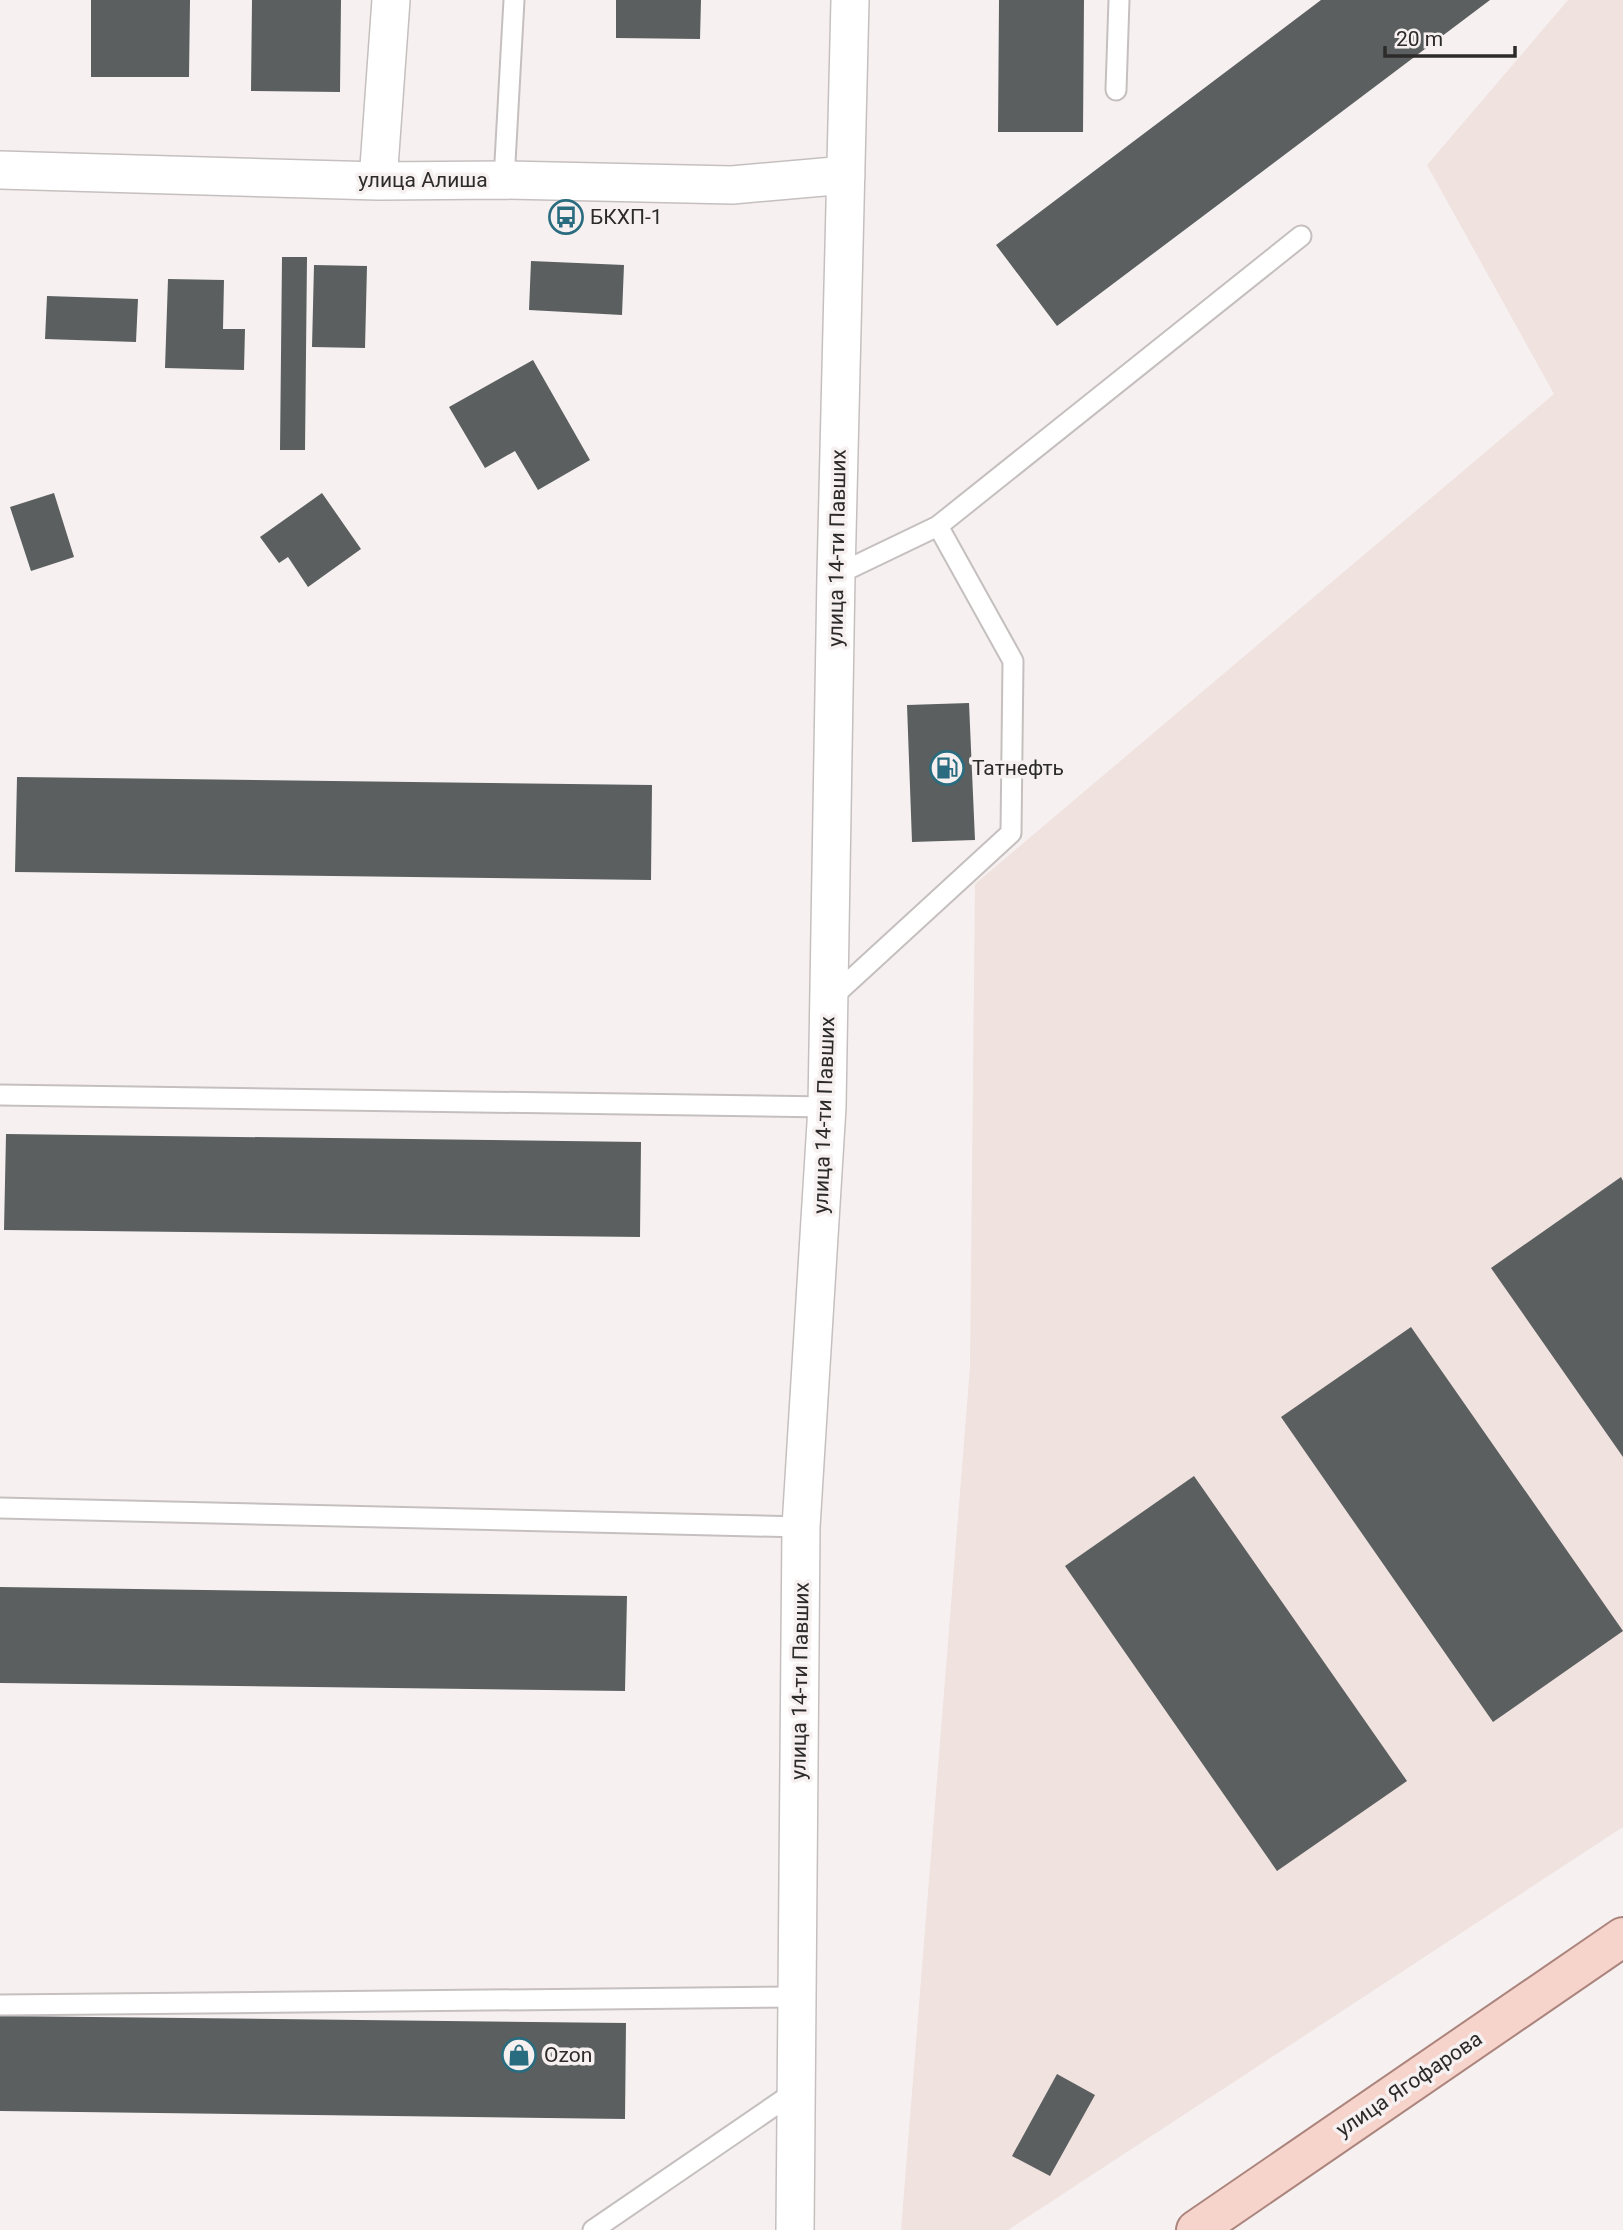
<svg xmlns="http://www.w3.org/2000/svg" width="1623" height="2230" font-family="Roboto,sans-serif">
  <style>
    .built { fill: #efe2df }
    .building { fill: #5b5f60 }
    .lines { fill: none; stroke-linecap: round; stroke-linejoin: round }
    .service-casing { stroke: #c5c0bf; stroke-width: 23 }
    .minor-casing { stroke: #c5c0bf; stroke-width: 40 }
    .primary-casing { stroke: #ab857d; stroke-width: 42 }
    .service { stroke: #fff; stroke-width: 19 }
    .minor { stroke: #fff; stroke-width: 37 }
    .primary { stroke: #f6d3cb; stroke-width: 38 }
    .labels { text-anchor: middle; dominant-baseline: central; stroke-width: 7; stroke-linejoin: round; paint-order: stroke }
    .street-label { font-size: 21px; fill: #2c2b2a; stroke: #f6f1f0 }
    .poi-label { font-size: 21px; fill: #2c2b2a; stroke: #f6f1f0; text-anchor: start }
  </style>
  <rect width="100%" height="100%" fill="#f6f1f0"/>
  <path class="built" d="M1568,0H1623V1827L1008,2230H901L970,1367L975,884L1554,394L1427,165Z"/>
  <path class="building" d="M91,0H190L189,77H91Z
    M252,0H341L340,92L251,91Z
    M616,0H701L700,39L616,38Z
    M999,0H1084L1083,132H998Z
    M1321,0H1490L1057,326L996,245Z
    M282,257H307L305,450H280Z
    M531,261L624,265L622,315L529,310Z
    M314,265L367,266L365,348L312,347Z
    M168,279L224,280L223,329H245L244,370L165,368Z
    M47,296L138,299L136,342L45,339Z
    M533,360L590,460L538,490L515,451L485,468L449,407Z
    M54,493L74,557L31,571L10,507Z
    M322,493L361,549L308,587L288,557L279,563L260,537Z
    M969,703L975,840L912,842L907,705Z
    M17,777L652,785L651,880L15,872Z
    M6,1134L641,1142L640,1237L4,1230Z
    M1621,1177L1623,1181V1457L1491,1268Z
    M1411,1327L1623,1631L1493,1722L1281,1417Z
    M1194,1476L1407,1781L1277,1871L1065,1566Z
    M0,1587L627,1596L625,1691L0,1683Z
    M0,2016L626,2023L625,2119L0,2111Z
    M1057,2074L1095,2095L1050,2176L1012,2156Z"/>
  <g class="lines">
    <g class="service-casing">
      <path id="service" d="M1116,90L1119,0
        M504,180L514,0
        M836,575L938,526L1301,236
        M829,1000L1011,833L1013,661L938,526
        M0,1095L827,1107
        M0,1508L801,1527
        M0,2005L796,1997
        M593,2230L796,2091"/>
    </g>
    <g class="minor-casing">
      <path id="minor" d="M0,170L378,181L504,180L732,185L846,175
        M378,181L391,0
        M795,2230L801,1527L827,1107L836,575L850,0"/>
    </g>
    <g class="primary-casing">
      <path id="primary" d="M1196,2230L1623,1937"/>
    </g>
    <use href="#service" class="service"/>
    <use href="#minor" class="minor"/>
    <use href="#primary" class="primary"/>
  </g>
  <defs>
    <g id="bus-ring" transform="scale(1.75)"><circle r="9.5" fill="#f6f1f0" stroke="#2a6c7f" stroke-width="1.5"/><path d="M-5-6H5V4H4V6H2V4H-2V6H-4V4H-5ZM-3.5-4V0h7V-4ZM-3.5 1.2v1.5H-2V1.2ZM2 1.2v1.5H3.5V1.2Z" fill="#2a6c7f"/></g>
    <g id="fuel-ring" transform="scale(1.75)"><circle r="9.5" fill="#f6f1f0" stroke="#2a6c7f" stroke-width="1.5"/><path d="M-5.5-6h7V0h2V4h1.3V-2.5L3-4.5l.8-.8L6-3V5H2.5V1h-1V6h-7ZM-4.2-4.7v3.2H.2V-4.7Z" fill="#2a6c7f"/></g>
    <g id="shop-ring" transform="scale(1.75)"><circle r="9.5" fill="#f6f1f0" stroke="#2a6c7f" stroke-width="1.5"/><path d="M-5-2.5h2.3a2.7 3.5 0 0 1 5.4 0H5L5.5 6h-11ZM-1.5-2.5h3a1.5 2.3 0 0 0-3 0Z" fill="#2a6c7f"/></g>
  </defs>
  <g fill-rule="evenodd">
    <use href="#bus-ring" x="566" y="217"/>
    <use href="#fuel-ring" x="947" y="768"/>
    <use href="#shop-ring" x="519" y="2055"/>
  </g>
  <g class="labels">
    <g class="street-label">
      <text x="423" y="180">улица Алиша</text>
      <text transform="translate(837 548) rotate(-89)">улица 14-ти Павших</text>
      <text transform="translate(824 1115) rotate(-88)">улица 14-ти Павших</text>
      <text transform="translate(800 1681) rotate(-89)">улица 14-ти Павших</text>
      <text transform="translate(1409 2084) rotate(-34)">улица Ягофарова</text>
    </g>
    <g class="poi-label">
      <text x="590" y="217">БКХП-1</text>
      <text x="972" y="768">Татнефть</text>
      <text x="544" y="2055">Ozon</text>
    </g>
  </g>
  <path d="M1385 46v10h130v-10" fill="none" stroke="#2c2b2a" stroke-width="3.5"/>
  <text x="1396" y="46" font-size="21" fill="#2c2b2a" stroke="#f6f1f0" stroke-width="5" paint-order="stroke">20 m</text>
</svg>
